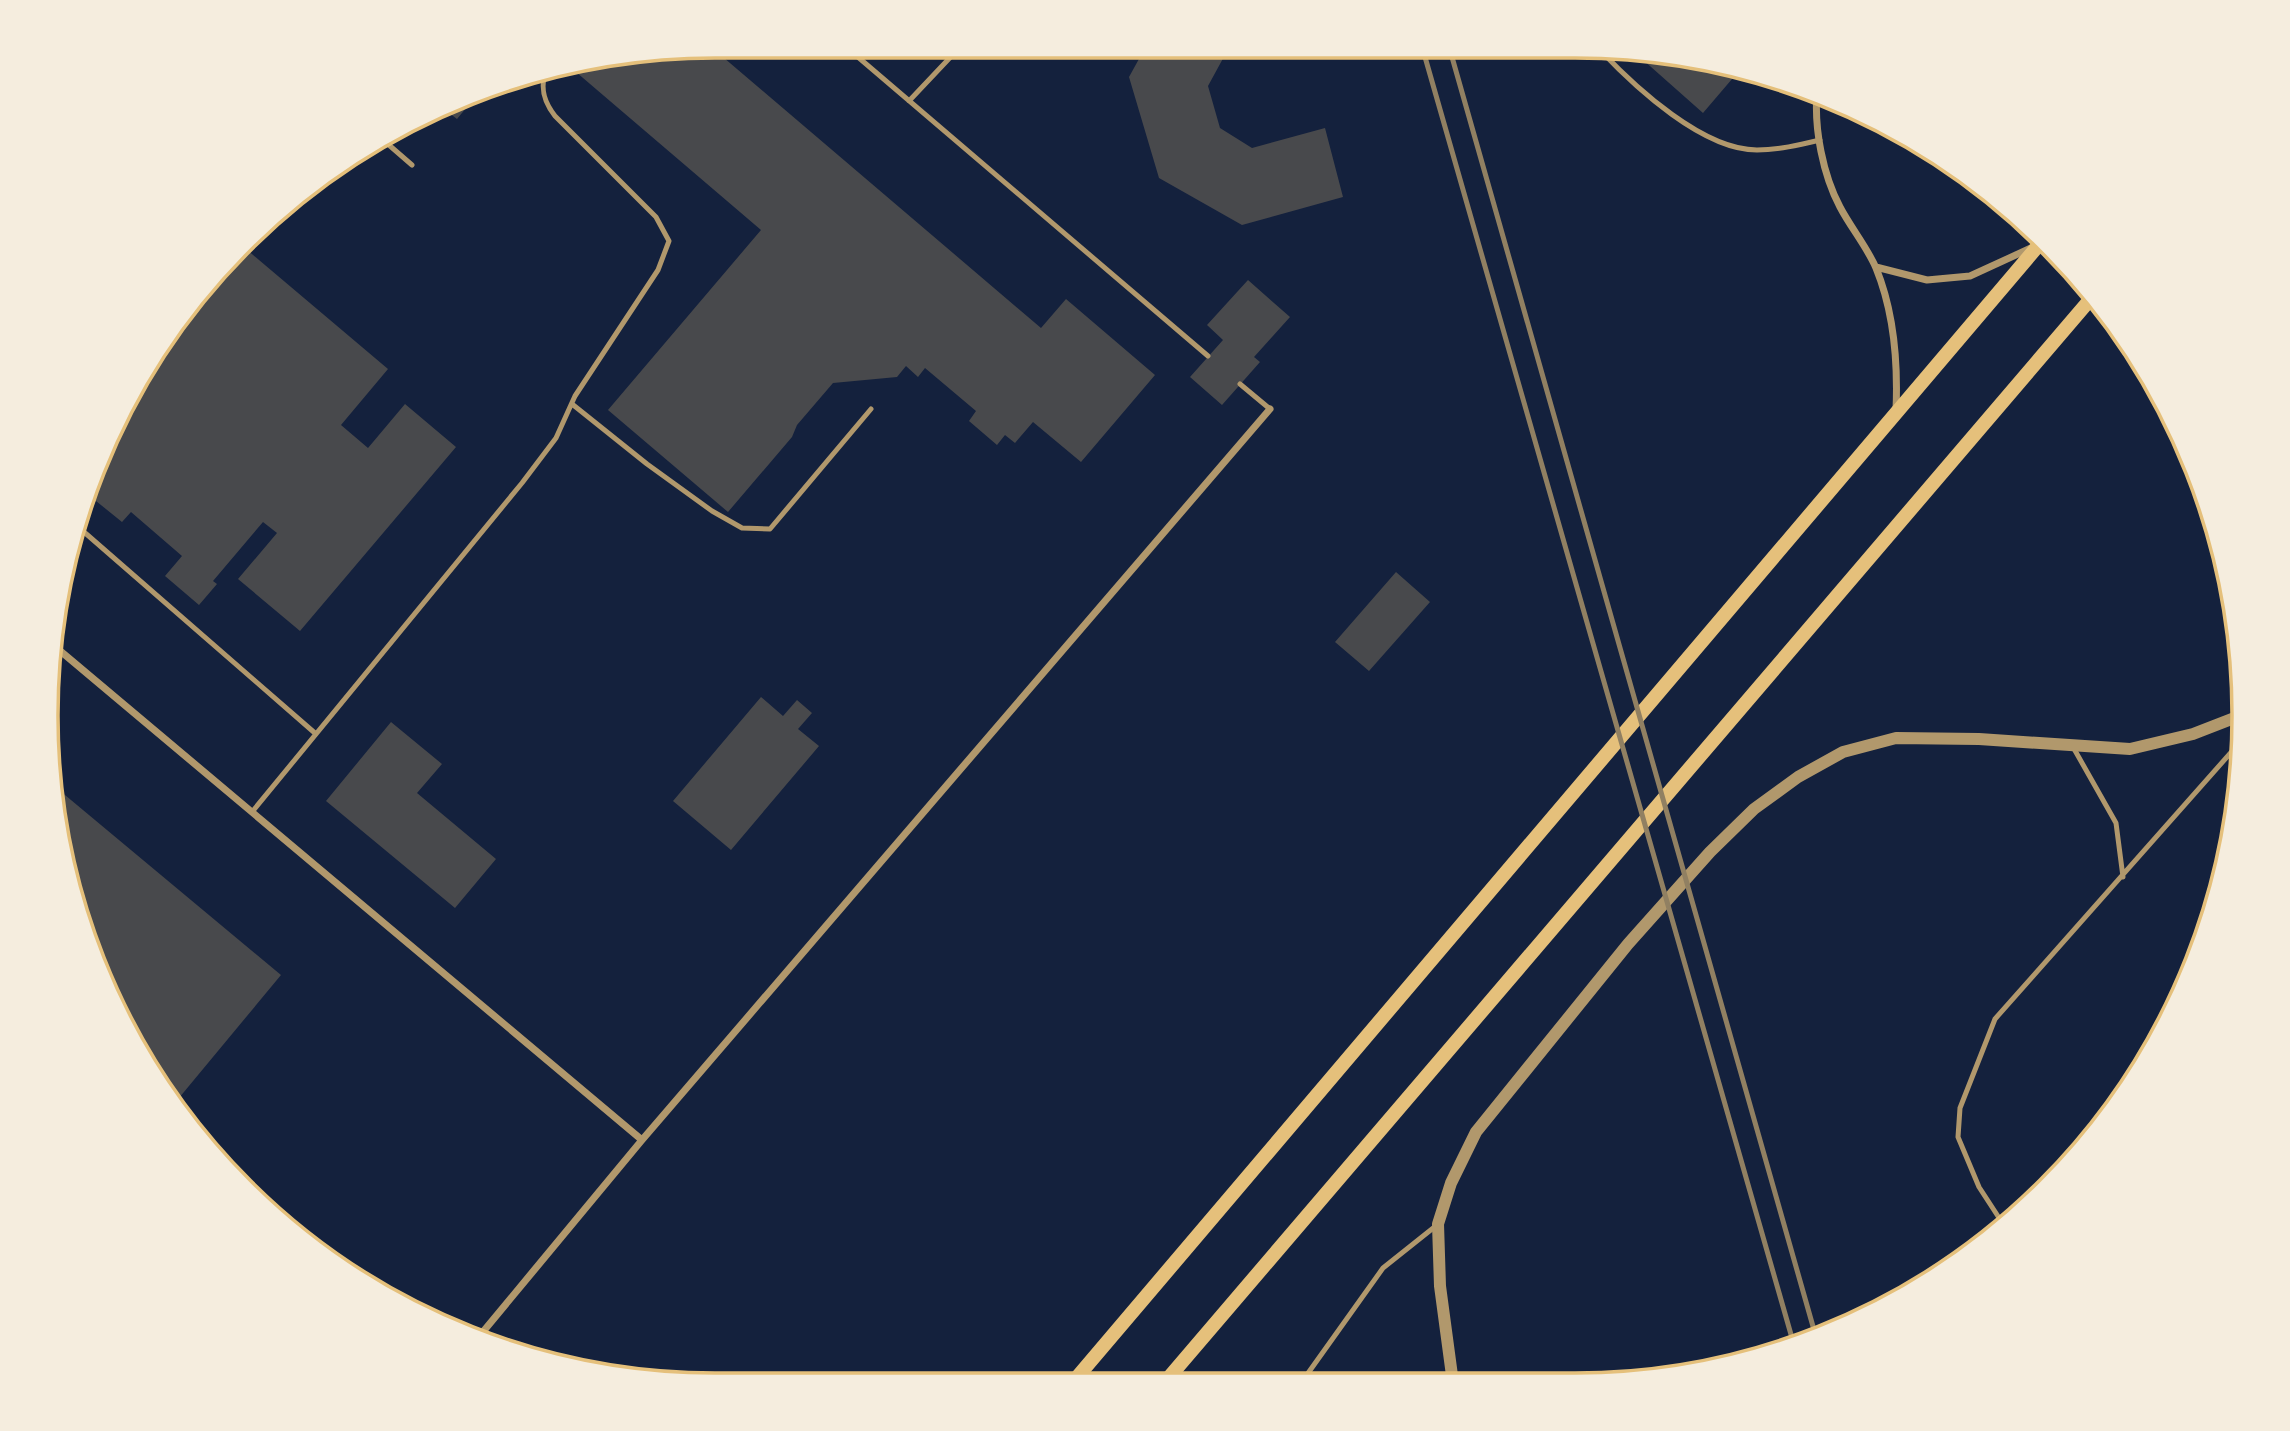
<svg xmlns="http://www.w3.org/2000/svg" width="2290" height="1431" font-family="'Alegreya Sans',sans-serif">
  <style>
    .building { fill: #48494c }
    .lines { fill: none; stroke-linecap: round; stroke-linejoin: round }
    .service { stroke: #b1986c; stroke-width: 5 }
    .minor { stroke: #b1986c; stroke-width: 7 }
    .tertiary { stroke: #b1986c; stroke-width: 12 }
    .secondary { stroke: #e5c07b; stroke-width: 14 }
    .rail { stroke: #918062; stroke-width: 5 }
    .rim { fill: none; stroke: #e5c07b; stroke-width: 3.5 }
  </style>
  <rect width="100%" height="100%" fill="#14213d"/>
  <path class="building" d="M710,46L1041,328L1066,299L1155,375L1081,462L1033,422L1015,443L1005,435L997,445L969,421L976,411L925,368L918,377L906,366L897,377L833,383L797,425L792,437L728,512L608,410L761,230L576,72L579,68Z
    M1145,48L1237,49L1226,53L1208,86L1220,128L1252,148L1325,128L1343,197L1242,225L1159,178L1129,77Z
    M1633,51H1662L1738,72L1703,113Z
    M481,90L457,119L444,109L458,102Z
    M246,249L388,369L341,425L368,448L405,404L456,447L300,631L238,579L277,533L263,522L213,581L217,584L199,605L165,576L182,556L131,512L122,522L96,501L89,509L81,503L184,307Z
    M1248,280L1290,317L1254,357L1260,362L1222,405L1190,377L1223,340L1207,325Z
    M1396,572L1430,602L1369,671L1335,642Z
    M761,697L783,716L797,700L812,713L798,729L819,746L731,850L673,801Z
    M391,722L442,764L417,793L496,859L455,908L326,801Z
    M59,790L281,975L174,1104L158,1087L68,889Z"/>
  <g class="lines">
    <path class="service" d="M845,46L1208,356
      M1601,51C1636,88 1703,150 1757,150C1778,150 1799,145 1820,140
      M909,101L960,47
      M382,139L412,165
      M1240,384L1270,409
      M572,404L647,464L712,511L742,528L770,529L871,409
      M76,525L316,734
      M2073,747L2116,823L2123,877
      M252,812L522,483L556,438L575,396L658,270L669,241L656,217L555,116C545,103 540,90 545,74
      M2005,1227L1979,1187L1958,1137L1960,1108L1995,1019L2242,740
      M1301,1383L1383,1268L1437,1225"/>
    <path class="minor" d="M1817,93C1814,129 1823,175 1840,207C1851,228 1867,247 1876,268C1894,312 1898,363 1896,410
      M1876,267L1927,280L1970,276L2031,248
      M52,644L642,1140
      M477,1339L642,1140L1270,409"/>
    <path class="tertiary" d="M1453,1383L1440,1286L1438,1224L1451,1183L1476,1132L1628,944L1710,852L1754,809L1798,777L1843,752L1896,738L1979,739L2130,749L2193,734L2242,715"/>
    <path class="secondary" d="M1073,1382L2043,240
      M1165,1382L2094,295"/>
    <path class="rail" d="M1423,50L1794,1345
      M1450,50L1816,1337"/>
  </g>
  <path d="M0 0H2290V1431H0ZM715 58H1575A657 657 0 0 1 2232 715V716A657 657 0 0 1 1575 1373H715A657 657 0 0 1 58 716V715A657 657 0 0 1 715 58Z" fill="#f5edde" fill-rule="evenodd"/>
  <path class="rim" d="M715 58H1575A657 657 0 0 1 2232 715V716A657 657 0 0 1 1575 1373H715A657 657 0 0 1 58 716V715A657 657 0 0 1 715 58Z"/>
</svg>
